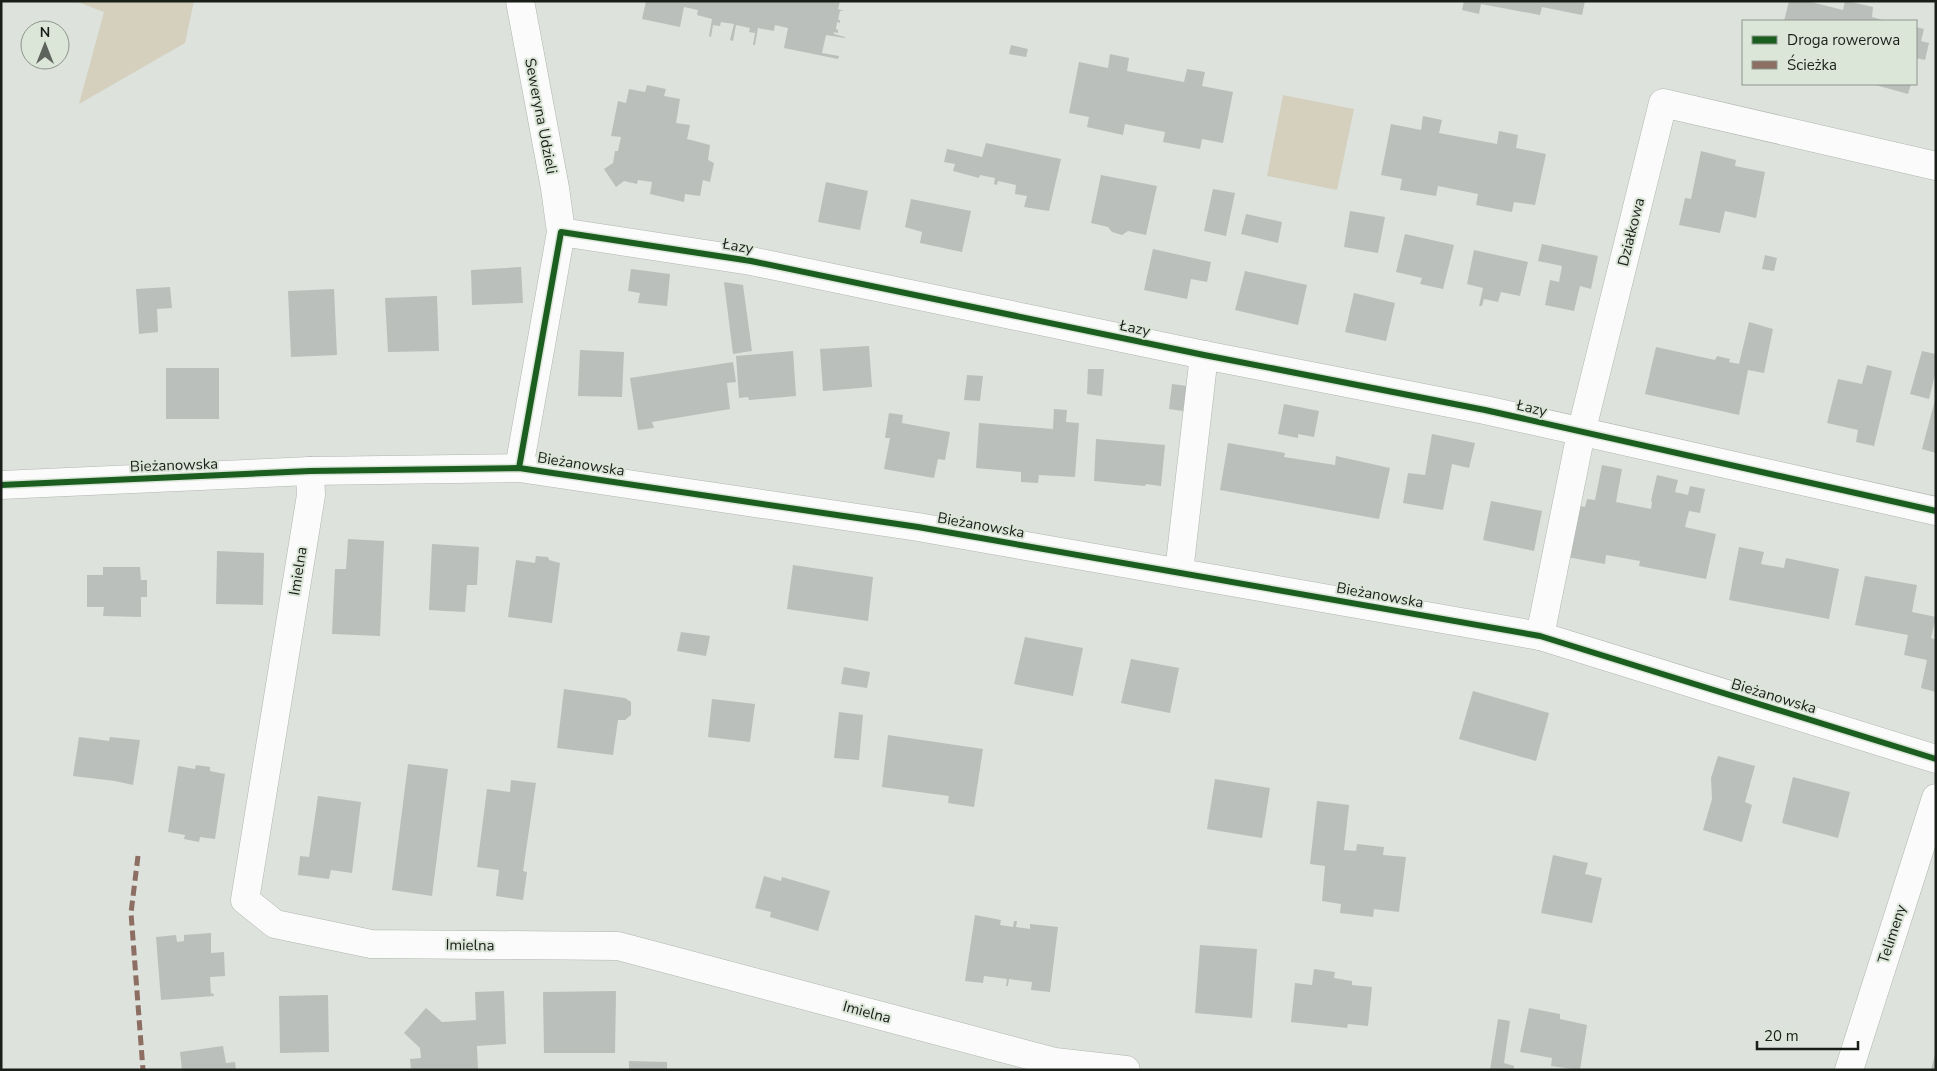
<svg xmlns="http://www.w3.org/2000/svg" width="1937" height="1071" font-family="'Nunito Sans',sans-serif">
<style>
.green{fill:#d4d0bd}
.building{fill:#babfbb}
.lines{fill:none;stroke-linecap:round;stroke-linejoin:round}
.minor-casing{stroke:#b1b5b0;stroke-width:29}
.tertiary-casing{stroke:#b1b5b0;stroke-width:29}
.minor{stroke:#fafbfa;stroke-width:28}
.tertiary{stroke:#fafbfa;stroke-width:28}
.quiet{stroke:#8d6e63;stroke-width:5;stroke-dasharray:10 5;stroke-linecap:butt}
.cycleway-casing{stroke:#dbe6d8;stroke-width:9}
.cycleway{stroke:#1b5e20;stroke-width:6}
.labels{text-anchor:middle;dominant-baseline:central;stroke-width:4;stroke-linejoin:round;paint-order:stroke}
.street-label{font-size:15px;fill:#1a1e19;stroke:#dbe6d8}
</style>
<rect width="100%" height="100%" fill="#dde2dc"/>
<g class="green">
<polygon points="75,1 194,1 185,43 79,104 104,12"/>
<polygon points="1283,95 1354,109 1337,190 1267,176"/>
</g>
<g class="building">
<polygon points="646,1 840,1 838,9 844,11 840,11 838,20 840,20 840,23 837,22 836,29 838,30 838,33 834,32 834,34 845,37 845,38 826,35 822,53 839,56 838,59 784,48 788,28 775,25 774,31 758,28 755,45 753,45 755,33 749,32 750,28 736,25 733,41 730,40 734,24 721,22 720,26 713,25 711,37 709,36 712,19 697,15 698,10 684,7 680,27 642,19"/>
<polygon points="1464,1 1585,1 1582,15 1542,7 1540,15 1481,4 1479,14 1462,10"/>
<polygon points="1789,1 1807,1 1843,10 1845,1 1847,1 1873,7 1872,17 1886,21 1784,21"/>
<polygon points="1916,27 1924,29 1921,41 1929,43 1925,60 1916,58"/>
<polygon points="1011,45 1028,49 1026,57 1009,54"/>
<polygon points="1110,54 1129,58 1127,71 1184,82 1187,69 1205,72 1202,86 1233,92 1223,143 1202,139 1200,149 1163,142 1165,132 1125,124 1123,135 1087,127 1089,117 1069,113 1079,62 1108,68"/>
<polygon points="1872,84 1911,84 1908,94"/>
<polygon points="647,85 666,89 664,96 680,99 676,123 690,125 687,139 710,145 708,160 714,163 710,182 703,180 700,196 685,194 684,202 650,194 652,182 638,180 637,184 624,181 616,187 604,169 613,163 615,151 618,151 621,137 611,136 618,101 626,103 629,89 645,92"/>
<polygon points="1423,116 1442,120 1439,133 1497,144 1499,131 1518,135 1516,148 1546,154 1535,205 1514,202 1512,212 1476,205 1478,194 1438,186 1436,196 1400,190 1402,179 1381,175 1391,124 1421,130"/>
<polygon points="986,143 1061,159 1049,211 1024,207 1027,196 1015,194 1016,185 998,181 997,185 994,184 995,178 980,175 979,178 953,171 955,164 944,162 947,149 982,157"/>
<polygon points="1701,151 1736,160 1735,166 1765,172 1756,218 1725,211 1720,233 1679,225 1685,198 1691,199"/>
<polygon points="1101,175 1157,186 1146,235 1128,231 1122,235 1112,232 1108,227 1091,223"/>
<polygon points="826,182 868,191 860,230 818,222"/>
<polygon points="1213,189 1235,193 1226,236 1204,231"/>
<polygon points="911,199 971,211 962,252 920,243 922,232 905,227"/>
<polygon points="1350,211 1385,217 1378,253 1344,247"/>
<polygon points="1246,214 1282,222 1278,243 1241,234"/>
<polygon points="1405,234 1454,245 1443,289 1420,284 1422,278 1396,272"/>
<polygon points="1542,244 1598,256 1591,289 1580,286 1574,311 1545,305 1550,280 1559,282 1562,266 1538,261"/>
<polygon points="1153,249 1211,262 1207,282 1191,279 1187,299 1144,290"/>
<polygon points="1474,250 1528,262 1520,296 1501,292 1498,302 1484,299 1482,306 1479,306 1483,288 1467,284"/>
<polygon points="1765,255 1777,258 1774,271 1762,269"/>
<polygon points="521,267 523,303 472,305 471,270"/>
<polygon points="631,269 670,274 667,306 638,303 640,293 628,291"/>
<polygon points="1245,271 1307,285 1298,325 1235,310"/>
<polygon points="724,282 743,285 752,351 733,354"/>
<polygon points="170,287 172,308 157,309 158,332 139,334 136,289"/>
<polygon points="334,289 337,355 291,357 288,291"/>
<polygon points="1354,293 1395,303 1386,341 1345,332"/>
<polygon points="437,296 439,351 388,352 385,298"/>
<polygon points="1749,322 1773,329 1764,373 1748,370 1739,415 1645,394 1656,347 1715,360 1717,356 1730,359 1729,362 1739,364"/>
<polygon points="869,346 872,387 823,391 820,349"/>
<polygon points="580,350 624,352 622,397 578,396"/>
<polygon points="793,351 796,396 749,400 748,397 739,398 736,356"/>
<polygon points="1922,351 1936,354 1936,371 1929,399 1910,394"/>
<polygon points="733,362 736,382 727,383 730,409 652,422 654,428 638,430 630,378"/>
<polygon points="1867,365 1892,371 1874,446 1856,442 1858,430 1827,423 1838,379 1862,384"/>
<rect x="166" y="368" width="53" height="51"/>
<polygon points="1088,369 1104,369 1102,396 1087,394"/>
<polygon points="967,375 983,376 980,401 964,400"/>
<polygon points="1172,384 1187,386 1183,411 1169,409"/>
<polygon points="1935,400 1936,400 1936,453 1922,449"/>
<polygon points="1284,404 1319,411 1314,437 1298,434 1298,438 1278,434"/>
<polygon points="1054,409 1067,410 1066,422 1079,423 1075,477 1039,475 1038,483 1021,482 1021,472 976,468 979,423 1053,429"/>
<polygon points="889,413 903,415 902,423 950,432 945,460 938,459 934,478 884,469 890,438 885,438"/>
<polygon points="1432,434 1475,443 1469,468 1452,464 1443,510 1403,503 1408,473 1425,475"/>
<polygon points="1096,439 1165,445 1161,486 1146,484 1145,486 1094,481"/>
<polygon points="1228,443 1285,453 1284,457 1335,465 1336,456 1390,468 1379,519 1220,490"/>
<polygon points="1602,465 1622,469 1616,502 1651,509 1652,502 1651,501 1657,475 1678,480 1675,492 1688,495 1690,486 1705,489 1700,513 1689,511 1685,527 1716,534 1706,579 1639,566 1640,561 1606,555 1605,564 1567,557 1577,505 1585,507 1587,499 1595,500"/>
<polygon points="1491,501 1542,511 1534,551 1483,540"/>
<polygon points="348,539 384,541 380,636 332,634 335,569 346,569"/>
<polygon points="432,544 479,547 477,585 467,585 465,612 429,610"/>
<polygon points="1739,547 1764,552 1761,564 1784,568 1786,558 1839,569 1829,619 1729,600"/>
<polygon points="217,551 264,553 263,605 216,604"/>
<polygon points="536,556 548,557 549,560 560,563 552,623 508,617 516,560 535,563"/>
<polygon points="793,565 873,577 868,621 787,609"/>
<polygon points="103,567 140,567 141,580 147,580 147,597 141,597 141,617 103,616 104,607 87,607 87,575 103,575"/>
<polygon points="1865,576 1917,585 1912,612 1936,617 1931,638 1936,640 1936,692 1921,688 1927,660 1904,655 1908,635 1855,625"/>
<polygon points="681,632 710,636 706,656 677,651"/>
<polygon points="1025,637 1083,648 1073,696 1014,684"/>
<polygon points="1131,659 1179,668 1170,713 1121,703"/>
<polygon points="844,667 870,672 867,688 841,684"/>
<polygon points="564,689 625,698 631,702 631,715 625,720 618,720 613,755 557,748"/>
<polygon points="1473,691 1549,713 1536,761 1459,739"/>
<polygon points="712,699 755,704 750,742 708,737"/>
<polygon points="839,712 863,715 859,760 834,758"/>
<polygon points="888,735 983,749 974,807 948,803 949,796 882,787"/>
<polygon points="79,737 109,741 110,737 140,740 133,785 115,781 73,776"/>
<polygon points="1718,756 1755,766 1745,802 1752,805 1742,842 1703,830 1712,799 1711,778"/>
<polygon points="408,764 448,769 432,896 392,890"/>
<polygon points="196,765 210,767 210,771 225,774 215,839 200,837 199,842 184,839 185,835 168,832 178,766 195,769"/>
<polygon points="1793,777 1850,792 1838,838 1782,823"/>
<polygon points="1215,779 1270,788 1262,838 1207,829"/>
<polygon points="511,780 536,783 523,871 527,872 523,900 496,896 499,870 477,867 487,789 510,792"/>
<polygon points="318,796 361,802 352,873 331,870 329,879 298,875 300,856 309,857"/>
<polygon points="1317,801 1349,805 1344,850 1356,851 1357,844 1384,847 1383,855 1406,857 1399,912 1374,909 1373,917 1340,913 1341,904 1322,901 1325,866 1310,864"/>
<polygon points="1553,855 1588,863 1585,874 1602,878 1592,923 1541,913"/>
<polygon points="764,876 781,881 782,877 830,891 818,931 770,917 771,912 755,908"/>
<polygon points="975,915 1001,920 1000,925 1013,927 1014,921 1017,921 1016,927 1030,929 1030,924 1058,927 1050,992 1031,990 1032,982 1009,979 1008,986 1006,986 1007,979 984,976 983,983 965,981"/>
<polygon points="211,933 211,953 224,952 225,976 210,977 211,994 213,993 214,996 161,1000 156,937 176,935 177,942 184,941 184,935"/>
<polygon points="1200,945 1257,949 1252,1018 1195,1013"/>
<polygon points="1314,969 1335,972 1334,978 1352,981 1352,985 1372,987 1368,1026 1348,1024 1347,1028 1291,1022 1295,983 1312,985"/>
<polygon points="504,991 506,1044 477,1046 478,1070 411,1070 410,1059 421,1058 420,1048 404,1033 426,1008 442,1022 476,1020 475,992"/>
<polygon points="616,991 615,1053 544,1053 543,992"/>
<polygon points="328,995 329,1052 280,1053 279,996"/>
<polygon points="1529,1008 1560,1014 1560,1019 1587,1025 1580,1070 1551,1066 1552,1058 1520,1052"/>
<polygon points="1498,1019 1510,1021 1504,1063 1514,1066 1514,1070 1490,1070"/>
<polygon points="223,1046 226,1063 235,1062 236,1070 182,1070 180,1052"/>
<polygon points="1935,1054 1936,1070 1931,1070"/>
<polygon points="629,1061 667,1062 667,1070 629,1070"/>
</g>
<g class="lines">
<g class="minor-casing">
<g id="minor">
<polyline points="520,1 555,188 561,232"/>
<polyline points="519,468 561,232 751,261 1204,355 1485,410 1936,511"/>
<polyline points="310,471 311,495 245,900 275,924 371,944 618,946 1055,1062 1126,1070"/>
<polyline points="1179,572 1204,355"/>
<polyline points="1540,636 1581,433 1663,103 1936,166"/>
<polyline points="1849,1070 1936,798"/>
</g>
</g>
<g class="tertiary-casing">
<polyline id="tertiary" points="1,485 310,471 519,468 918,527 1540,636 1936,759"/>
</g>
<use href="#minor" class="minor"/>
<use href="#tertiary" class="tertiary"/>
<polyline class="quiet" points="138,856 131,913 143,1070"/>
<g class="cycleway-casing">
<g id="cycleway">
<polyline points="519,468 561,232 751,261 1204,355 1485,410 1936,511"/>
<polyline points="1,485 310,471 519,468 918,527 1540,636 1936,759"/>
</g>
</g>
<use href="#cycleway" class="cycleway"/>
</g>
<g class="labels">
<g class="street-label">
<text transform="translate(541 116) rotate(79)">Seweryna Udzieli</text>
<text transform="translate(1631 232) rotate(-76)">Działkowa</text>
<text transform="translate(738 246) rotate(10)">Łazy</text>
<text transform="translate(1135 328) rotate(12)">Łazy</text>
<text transform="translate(1532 408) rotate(13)">Łazy</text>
<text transform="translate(581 464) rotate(9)">Bieżanowska</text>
<text transform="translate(174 465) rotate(-2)">Bieżanowska</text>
<text transform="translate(981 525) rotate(10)">Bieżanowska</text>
<text transform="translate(298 571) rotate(-81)">Imielna</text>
<text transform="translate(1380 595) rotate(10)">Bieżanowska</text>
<text transform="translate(1774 696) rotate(17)">Bieżanowska</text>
<text transform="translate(1892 934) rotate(-72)">Telimeny</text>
<text transform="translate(470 945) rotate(1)">Imielna</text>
<text transform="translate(867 1012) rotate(15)">Imielna</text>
</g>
</g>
<rect width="1937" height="1071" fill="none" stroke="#1a1e19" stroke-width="5"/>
<rect x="1742" y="20" width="175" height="65" fill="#dbe6d8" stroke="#8e968c"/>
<rect x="1752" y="36" width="25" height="8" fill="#1b5e20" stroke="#8e968c"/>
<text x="1787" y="45" font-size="15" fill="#1a1e19">Droga rowerowa</text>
<rect x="1752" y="61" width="25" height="8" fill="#8d6e63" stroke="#8e968c"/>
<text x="1787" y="70" font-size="15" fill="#1a1e19">Ścieżka</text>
<g transform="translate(45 45)"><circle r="24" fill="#dbe6d8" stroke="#8e968c"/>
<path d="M0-4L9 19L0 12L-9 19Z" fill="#5e635d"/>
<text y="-8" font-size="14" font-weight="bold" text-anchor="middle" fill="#1a1e19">N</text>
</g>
<path d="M1757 1041v8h101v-8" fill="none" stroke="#1a1e19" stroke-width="2.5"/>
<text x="1764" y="1041" font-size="15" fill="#1a1e19" stroke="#dbe6d8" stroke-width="4" paint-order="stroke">20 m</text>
</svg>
